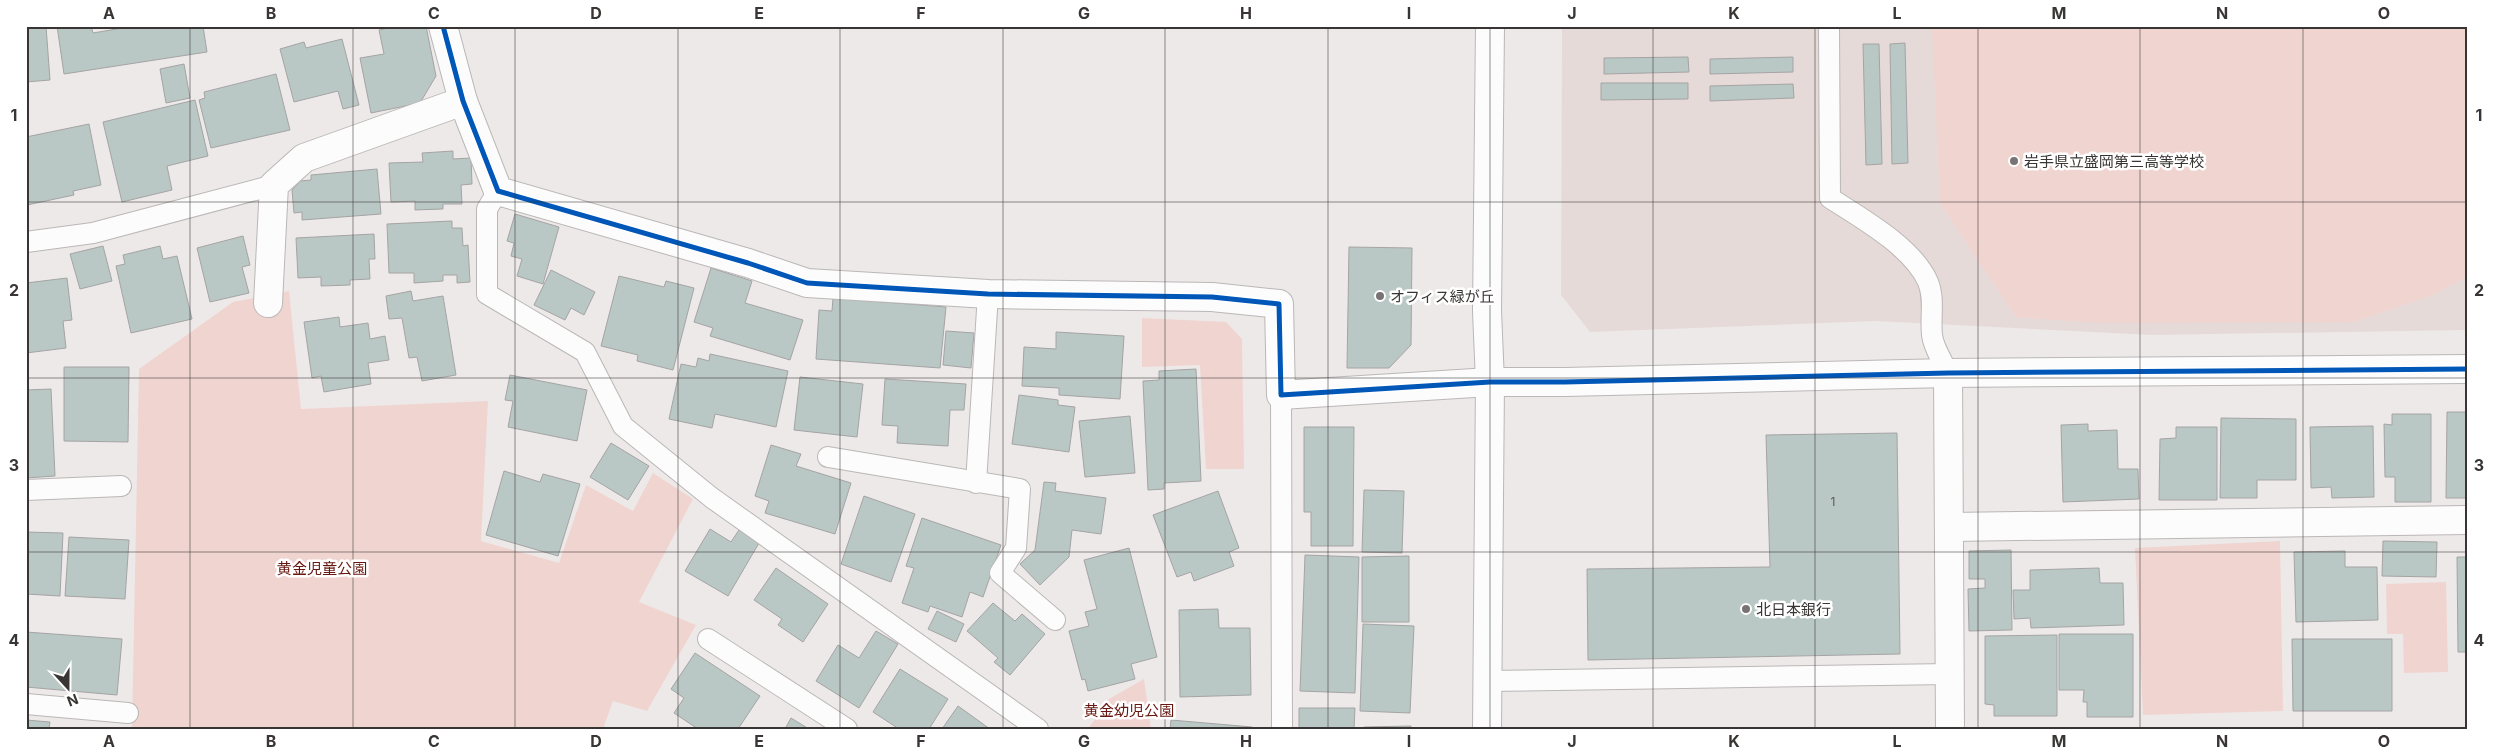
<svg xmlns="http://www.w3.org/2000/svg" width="2493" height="755" font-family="Inter,'Noto Sans JP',sans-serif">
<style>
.built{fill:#e6dad8}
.green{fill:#f0d4d0}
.building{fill:#b9c7c5;stroke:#a5a4a4}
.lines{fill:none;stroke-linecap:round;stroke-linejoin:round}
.service-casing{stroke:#bbb7b6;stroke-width:22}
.minor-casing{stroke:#bbb7b6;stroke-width:30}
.tertiary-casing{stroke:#bbb7b6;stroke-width:30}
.service{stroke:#fcfcfc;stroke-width:20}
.minor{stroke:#fcfcfc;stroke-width:28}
.tertiary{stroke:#fcfcfc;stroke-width:28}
.cycleway-casing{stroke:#fff;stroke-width:8}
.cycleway{stroke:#0057b8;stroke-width:5}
.grid{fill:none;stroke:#393534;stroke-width:1;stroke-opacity:0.55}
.poi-dot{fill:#787473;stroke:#fff;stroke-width:2}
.labels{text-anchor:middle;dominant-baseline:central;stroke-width:5;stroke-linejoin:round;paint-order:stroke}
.number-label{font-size:12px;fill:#595a58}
.poi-label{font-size:15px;fill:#393534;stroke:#fff;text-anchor:start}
.park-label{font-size:15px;fill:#66170f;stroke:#fff}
.neatline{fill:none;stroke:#393534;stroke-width:2}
.grid-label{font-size:16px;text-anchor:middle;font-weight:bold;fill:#393534}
</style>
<rect width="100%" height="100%" fill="#eee9e9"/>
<polygon class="built" points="1562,26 2467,26 2467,330 2153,335 1876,321 1590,332 1561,295"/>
<g class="green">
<polygon points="1932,26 2467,26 2467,276 2433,295 2354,322 2101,323 2016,317 1940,203"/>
<polygon points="289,291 301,409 488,401 481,541 559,563 586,485 633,511 653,473 693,499 639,602 696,625 647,711 613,701 603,729 132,729 139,369 233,302"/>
<polygon points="1142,318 1226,322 1242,339 1244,469 1206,469 1200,365 1142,367"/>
<polygon points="2280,541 2283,711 2143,715 2135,548"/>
<polygon points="2446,582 2448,672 2404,673 2403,634 2387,634 2386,584"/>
<polygon points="1144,679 1151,729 1088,729 1109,699"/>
</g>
<g class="building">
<polygon points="26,26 46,26 50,80 26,82"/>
<polygon points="57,26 91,26 93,33 134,26 203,26 207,52 64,74"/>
<polygon points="397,26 426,26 436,76 420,103 371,113 360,58 384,54 379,30"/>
<polygon points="342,39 359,105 343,109 338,91 294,102 280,49 304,42 306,48"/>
<polygon points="1905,43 1908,163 1892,164 1890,44"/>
<polygon points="1863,44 1879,44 1882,164 1866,165"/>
<polygon points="1688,57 1689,72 1604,74 1604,58"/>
<polygon points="1793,57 1793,72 1710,74 1710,59"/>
<polygon points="184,64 190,98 166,103 160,69"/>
<polygon points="276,74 290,130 211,148 199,100 205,98 204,92"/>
<polygon points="1601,83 1688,83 1688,99 1601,100"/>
<polygon points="1793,84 1794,98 1710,101 1710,86"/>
<polygon points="195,100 208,156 167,166 172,190 122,202 103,122"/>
<polygon points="89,124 101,185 73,191 74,195 27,205 26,137"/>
<polygon points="453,151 453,159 471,158 472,184 461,185 462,204 443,204 443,209 415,210 415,201 391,202 389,163 423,162 422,153"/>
<polygon points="377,169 381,214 302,220 302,212 294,213 292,190 300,181 311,180 311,175"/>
<polygon points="515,214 559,227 543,284 517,276 522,259 511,256 514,243 507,241"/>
<polygon points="452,221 452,228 462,228 463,246 468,245 470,282 457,283 457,275 443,275 443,281 414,283 414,273 389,273 387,224"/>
<polygon points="374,234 375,259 369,259 370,279 350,280 350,285 321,286 321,277 298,278 296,238"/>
<polygon points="243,236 250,265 242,267 249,293 210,302 197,248"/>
<polygon points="103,246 112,281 80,289 70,254"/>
<polygon points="160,246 163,259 177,256 192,319 131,333 116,266 125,264 123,255"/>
<polygon points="1349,247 1412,248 1411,345 1389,368 1347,368"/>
<polygon points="711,268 752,281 745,303 803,320 790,360 710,336 713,328 694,322"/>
<polygon points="551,270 595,292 584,315 571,308 565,320 534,305"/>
<polygon points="619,276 664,287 666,281 694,288 673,370 637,361 638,355 601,346"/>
<polygon points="67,278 72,320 63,321 66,348 26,353 26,283"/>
<polygon points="411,291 413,301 443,296 456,375 422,381 417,357 409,358 402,318 389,319 386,296"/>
<polygon points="833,298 946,307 940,368 816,359 819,310 832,311"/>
<polygon points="339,317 340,327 368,323 370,339 385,336 389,360 368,363 371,384 324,392 321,376 312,378 304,322"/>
<polygon points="946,331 974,333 971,368 943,365"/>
<polygon points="1056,332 1124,336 1120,399 1059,395 1059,388 1022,386 1024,347 1056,349"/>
<polygon points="710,354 788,371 776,427 715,414 712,428 669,419 681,364 696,367 698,358 709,361"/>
<polygon points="64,367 129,367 128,442 64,441"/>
<polygon points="1196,369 1201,481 1164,483 1164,489 1148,490 1143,381 1159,380 1159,371"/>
<polygon points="510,375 587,390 577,441 508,427 513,401 505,400"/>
<polygon points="800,377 863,384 857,437 794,430"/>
<polygon points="885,379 966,384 964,410 950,410 948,446 897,443 898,426 882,425"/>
<polygon points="51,389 55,476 26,478 26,390"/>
<polygon points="1019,395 1058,400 1058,405 1075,407 1069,452 1012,444"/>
<polygon points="2447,412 2467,412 2467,498 2446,498"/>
<polygon points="2392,414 2431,414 2431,502 2395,502 2395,477 2385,477 2384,424 2392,425"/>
<polygon points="1130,416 1135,473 1085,477 1079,421"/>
<polygon points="2221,418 2296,419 2296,480 2257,480 2257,498 2220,498"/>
<polygon points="2088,424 2088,431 2117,430 2118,469 2138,469 2139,499 2063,502 2061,425"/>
<polygon points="2373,426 2374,497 2332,498 2331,487 2311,488 2310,427"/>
<polygon points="1304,427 1354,427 1353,546 1311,546 1311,512 1304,512"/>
<polygon points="2176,427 2217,427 2217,500 2159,500 2160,439 2176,438"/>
<polygon points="1897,433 1900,654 1588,660 1587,569 1770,567 1766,435"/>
<polygon points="611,443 649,466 628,500 590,477"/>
<polygon points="771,445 801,454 796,466 851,483 835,534 765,513 769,501 755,496"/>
<polygon points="504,471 540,482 543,474 580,484 558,556 486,535"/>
<polygon points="1044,482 1056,483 1055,491 1106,498 1101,534 1072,530 1069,557 1040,585 1020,564 1035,550"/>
<polygon points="1364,490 1404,491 1402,553 1362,552"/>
<polygon points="1218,491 1239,548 1229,552 1234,566 1194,581 1191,572 1177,577 1153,515"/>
<polygon points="864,496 915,514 891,582 841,564"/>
<polygon points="922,518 1001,545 983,597 970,592 962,617 930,606 928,612 902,603 914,568 906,566"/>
<polygon points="710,529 731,542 739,530 759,543 728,596 685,571"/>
<polygon points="26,532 63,533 60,596 26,594"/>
<polygon points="69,537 129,540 125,599 65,596"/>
<polygon points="2383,541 2437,542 2436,577 2382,576"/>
<polygon points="1129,548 1157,657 1131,664 1135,679 1088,691 1085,679 1082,680 1069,631 1089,626 1085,612 1097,609 1084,560"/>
<polygon points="2011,550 2012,630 1969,631 1968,589 1985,588 1985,579 1969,579 1969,551"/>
<polygon points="2345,551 2345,567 2377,567 2378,620 2296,622 2294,552"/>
<polygon points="1305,555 1359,557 1355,693 1300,691"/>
<polygon points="1409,556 1409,622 1362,622 1362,557"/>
<polygon points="2457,557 2467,557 2467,652 2458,652"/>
<polygon points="776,568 828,604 803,642 778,625 782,619 754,600"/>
<polygon points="2099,568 2100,583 2123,583 2124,625 2031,628 2030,618 2014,619 2013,590 2030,590 2030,570"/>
<polygon points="993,603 1015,621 1022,614 1045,634 1010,675 994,662 998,658 967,631"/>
<polygon points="1218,609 1219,628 1250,628 1251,695 1180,697 1179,610"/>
<polygon points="937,611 964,624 956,642 928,629"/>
<polygon points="1363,624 1414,626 1410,713 1360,711"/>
<polygon points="876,631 898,644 859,708 816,681 838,645 859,658"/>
<polygon points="26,632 122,639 117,695 26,687"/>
<polygon points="2059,634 2133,634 2133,717 2087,717 2087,702 2083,702 2084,690 2059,690"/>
<polygon points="2057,635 2057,716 1994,716 1994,705 1985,704 1985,636"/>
<polygon points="2292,639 2392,639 2392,711 2293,711"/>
<polygon points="695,653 760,696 738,729 698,729 674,713 684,698 671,689"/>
<polygon points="900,669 948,699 929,729 899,729 873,712"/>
<polygon points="958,706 990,729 942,729"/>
<polygon points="1299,708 1355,708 1354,729 1299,729"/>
<polygon points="791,718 809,729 785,729"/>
<polygon points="26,720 50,722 49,729 26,729"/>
<polygon points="1171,720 1252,727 1252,729 1170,729"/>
<polygon points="1411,726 1411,729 1364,729 1364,727"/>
</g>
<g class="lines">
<g class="service-casing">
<g id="service">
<path d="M1829,26L1830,198C1861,218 1913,247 1928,282C1935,299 1930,317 1932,335C1933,347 1943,362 1948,373"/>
<polyline points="498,191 487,209 487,294 585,352 623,426 712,498 1038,729"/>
<polyline points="26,242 93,233 274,185"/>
<polyline points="1281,395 1282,729"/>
<polyline points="828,457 1020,489 1016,548 1000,573 1055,620"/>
<polyline points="976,483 988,294"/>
<polyline points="26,490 121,486"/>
<polyline points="708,639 847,729"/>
<polyline points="1487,681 1950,674"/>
<polyline points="26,704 128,713"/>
</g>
</g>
<g class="minor-casing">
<g id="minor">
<polyline points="443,26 463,101 498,191 748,263 807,283 988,294 1212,297 1279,304 1281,395 1490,382"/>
<polyline points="268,303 274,185 304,158 463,101"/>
<polyline points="1948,373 1950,729"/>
<polyline points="1950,527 2467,520"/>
</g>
</g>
<g class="tertiary-casing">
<g id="tertiary">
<polyline points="1490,382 1565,382 1948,373 2467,369"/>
<polyline points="1487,729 1490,382 1487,311 1490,26"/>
</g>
</g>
<use href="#service" class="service"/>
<use href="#minor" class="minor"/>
<use href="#tertiary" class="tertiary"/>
<g class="cycleway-casing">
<polyline id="cycleway" points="443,26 463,101 498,191 748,263 807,283 988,294 1212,297 1279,304 1281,395 1490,382 1565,382 1948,373 2467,369"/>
</g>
<use href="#cycleway" class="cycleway"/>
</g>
<path class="grid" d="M190,26V729M353,26V729M515,26V729M678,26V729M840,26V729M1003,26V729M1165,26V729M1328,26V729M1490,26V729M1653,26V729M1815,26V729M1978,26V729M2140,26V729M2303,26V729M26,202H2467M26,378H2467M26,552H2467"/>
<g class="poi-dot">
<circle cx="2014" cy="161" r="5"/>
<circle cx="1380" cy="296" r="5"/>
<circle cx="1746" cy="609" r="5"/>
</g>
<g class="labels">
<g class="number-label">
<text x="1833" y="501">1</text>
</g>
<g class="poi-label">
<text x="2024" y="161">岩手県立盛岡第三高等学校</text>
<text x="1390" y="296">オフィス緑が丘</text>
<text x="1756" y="609">北日本銀行</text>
</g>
<g class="park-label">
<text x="322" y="568">黄金児童公園</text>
<text x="1129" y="710">黄金幼児公園</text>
</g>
</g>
<rect width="2493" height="755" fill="none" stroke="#ffffff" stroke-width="55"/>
<g transform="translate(68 688) rotate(159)" stroke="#ffffff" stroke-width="4" paint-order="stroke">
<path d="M0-4L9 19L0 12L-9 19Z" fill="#393534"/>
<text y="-8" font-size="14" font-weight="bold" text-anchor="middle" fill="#393534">N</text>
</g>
<rect x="28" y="28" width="2438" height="700" class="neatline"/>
<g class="grid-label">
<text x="109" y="19">A</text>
<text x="271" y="19">B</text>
<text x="434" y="19">C</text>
<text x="596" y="19">D</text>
<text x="759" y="19">E</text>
<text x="921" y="19">F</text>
<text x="1084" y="19">G</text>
<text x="1246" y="19">H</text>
<text x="1409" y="19">I</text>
<text x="1572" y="19">J</text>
<text x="1734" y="19">K</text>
<text x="1897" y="19">L</text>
<text x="2059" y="19">M</text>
<text x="2222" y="19">N</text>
<text x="2384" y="19">O</text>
<text x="14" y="121">1</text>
<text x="2479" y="121">1</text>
<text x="14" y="296">2</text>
<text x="2479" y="296">2</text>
<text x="14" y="471">3</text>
<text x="2479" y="471">3</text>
<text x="14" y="646">4</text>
<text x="2479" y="646">4</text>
<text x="109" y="747">A</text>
<text x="271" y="747">B</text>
<text x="434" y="747">C</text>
<text x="596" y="747">D</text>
<text x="759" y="747">E</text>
<text x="921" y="747">F</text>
<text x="1084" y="747">G</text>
<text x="1246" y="747">H</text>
<text x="1409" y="747">I</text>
<text x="1572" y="747">J</text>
<text x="1734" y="747">K</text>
<text x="1897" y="747">L</text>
<text x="2059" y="747">M</text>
<text x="2222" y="747">N</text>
<text x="2384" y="747">O</text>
</g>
</svg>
